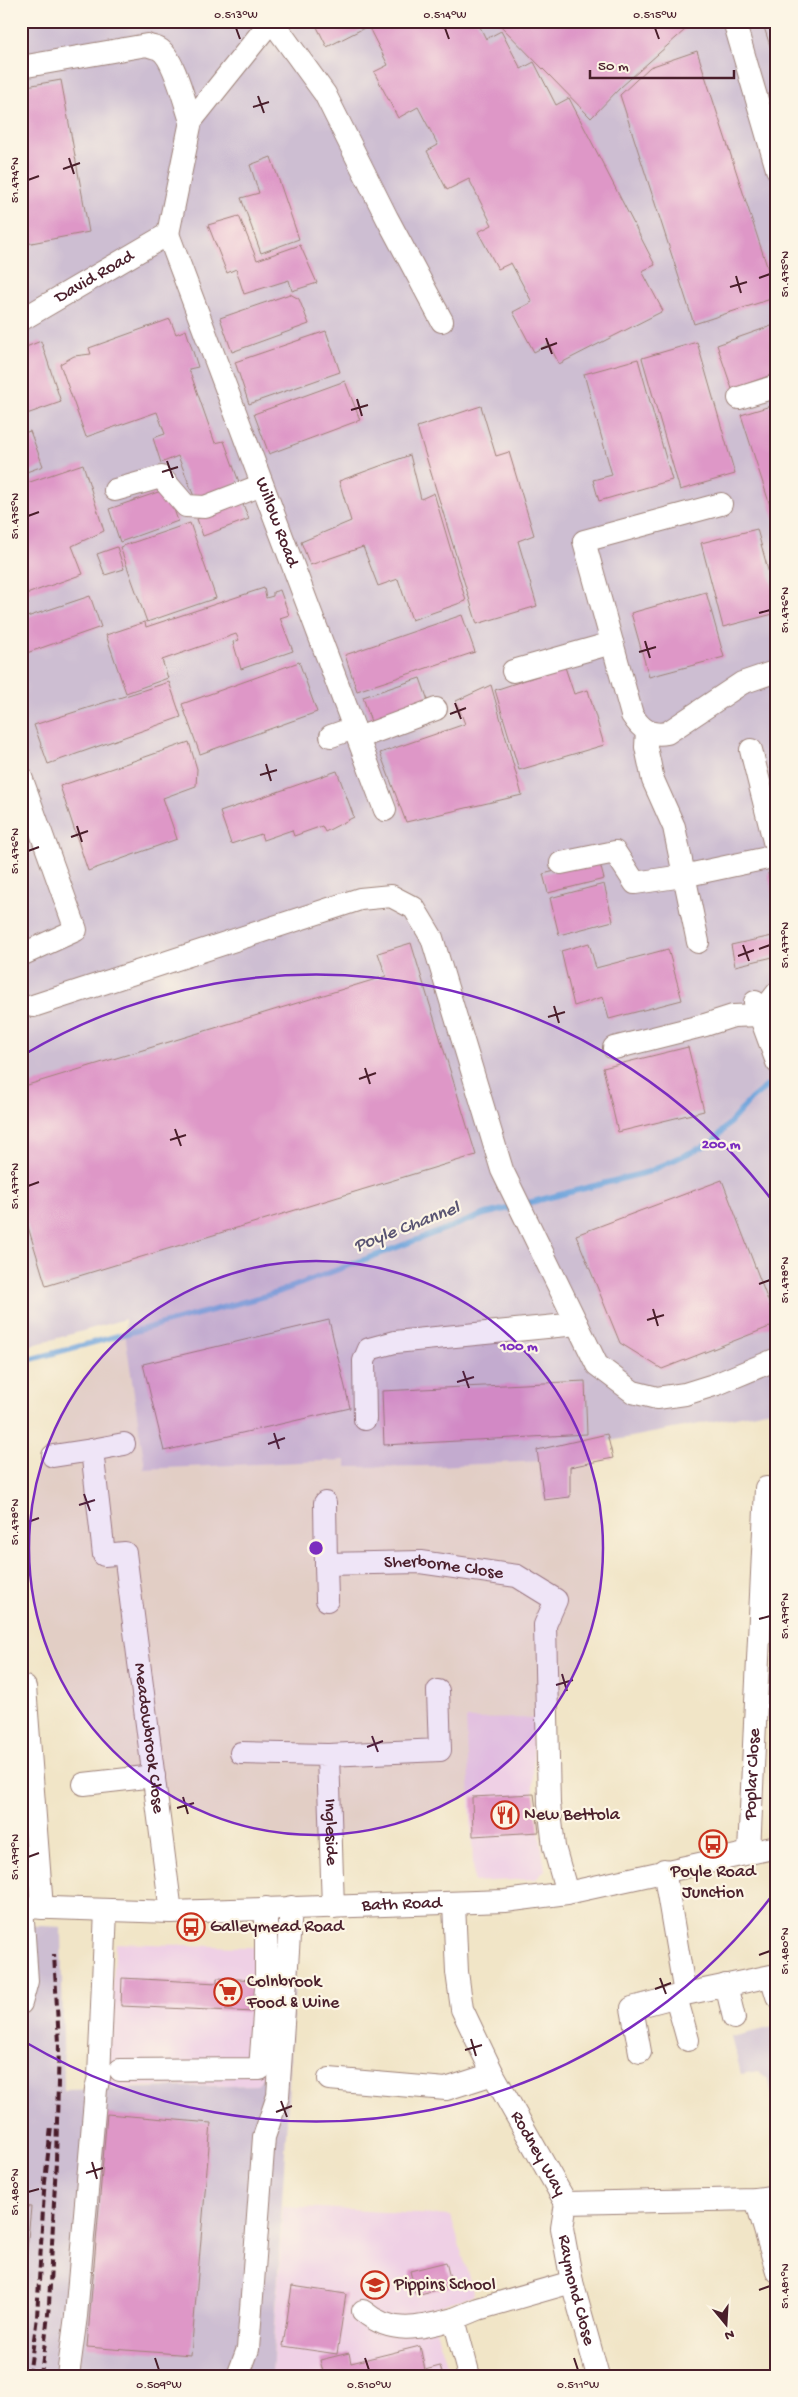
<svg xmlns="http://www.w3.org/2000/svg" width="798" height="2397" font-family="'Gochi Hand',sans-serif">
<style>
.built{fill:#efd0e5}
.industrial{fill:#cdbed2}
.lines{fill:none;stroke-linecap:round;stroke-linejoin:round}
.stream{stroke:#6fa4dc;stroke-width:5.5}
.building{fill:#de97c7}
.minor-casing{stroke:#9e8279;stroke-width:24}
.minor{stroke:#fff;stroke-width:22}
.rail{stroke:#4a1f2b;stroke-width:4;stroke-dasharray:8 4;stroke-linecap:butt}
.ticks{fill:none;stroke:#4a1f2b;stroke-width:2}
.ring{fill:none;stroke:#7b2cbf;stroke-width:2.5}
.labels{text-anchor:middle;dominant-baseline:central;stroke-width:4.5;stroke-linejoin:round;paint-order:stroke}
.street-label{font-size:18px;fill:#4a1f2b;stroke:#fcf5e5}
.poi-label{font-size:18px;fill:#4a1f2b;stroke:#fcf5e5;text-anchor:start}
.water-label{font-size:19px;font-style:italic;fill:#595472;stroke:#fcf5e5}
.centre{fill:#7b2cbf;stroke:#fcf5e5;stroke-width:2.5}
.ring-label{font-size:15px;text-anchor:middle;font-weight:bold;fill:#7b2cbf;stroke:#fcf5e5;stroke-width:4.5;stroke-linejoin:round;paint-order:stroke}
.neatline{fill:none;stroke:#4a1f2b;stroke-width:2}
.ticks-label{font-size:12px;text-anchor:middle;fill:#4a1f2b}
</style>
<rect width="100%" height="100%" fill="#fcf5e5"/>
<filter id="ink" filterUnits="userSpaceOnUse"><feTurbulence type="fractalNoise" baseFrequency=".02" numOctaves="2"/><feDisplacementMap in="SourceGraphic" scale="10" xChannelSelector="R" yChannelSelector="G"/><feConvolveMatrix kernelMatrix="1 2 1 2 8 2 1 2 1" color-interpolation-filters="sRGB"/></filter>
<filter id="wash" filterUnits="userSpaceOnUse"><feTurbulence type="fractalNoise" baseFrequency=".0096" numOctaves="4" result="noise"/><feDisplacementMap in="SourceGraphic" scale="20" xChannelSelector="R" yChannelSelector="G"/><feGaussianBlur stdDeviation="1.12" result="paint"/><feColorMatrix in="noise" values="0 0 0 0 0 0 0 0 0 0 0 0 0 0 0 0 0 1.4 0 .05"/><feComposite in="paint" operator="in"/></filter>
<g filter="url(#wash)">
<rect width="100%" height="100%" fill="#f1e5c7"/>
<g class="built">
<polygon points="534,1718 533,1791 545,1870 536,1879 474,1882 466,1719"/>
<polygon points="777,1862 777,1894 767,1865"/>
<polygon points="116,1943 279,1948 272,2065 257,2085 111,2087 104,2090"/>
<polygon points="283,2206 451,2216 474,2295 429,2309 451,2376 272,2376"/>
</g>
<g class="industrial">
<polygon points="21,21 777,21 777,1409 543,1454 542,1461 438,1466 346,1467 346,1460 143,1469 145,1467 126,1340 125,1319 26,1347 21,1331"/>
<polygon points="21,1925 61,1927 64,2090 257,2085 272,2065 297,1943 272,2376 21,2376"/>
<polygon points="777,2026 777,2118 769,2081 758,2071 741,2074 732,2037"/>
</g>
<g class="lines">
<g class="stream">
<polyline points="524,1204 648,1172 713,1142 751,1099 777,1078"/>
<polyline points="21,1362 276,1293 485,1214 515,1207"/>
</g>
</g>
<g id="blocks">
<g class="building">
<polygon points="314,21 477,21 486,39 501,31 521,69 534,62 556,105 569,98 655,265 642,271 663,311 559,364 549,344 534,352 513,312 532,302 511,263 498,269 478,232 492,225 469,179 447,190 427,151 438,145 418,107 398,118 374,72 388,65 368,26 327,47"/>
<polygon points="496,21 695,21 621,87 591,118"/>
<polygon points="762,21 777,21 777,64 776,64"/>
<polygon points="697,51 777,297 694,324 620,95 650,67"/>
<polygon points="61,80 89,232 21,245 21,87"/>
<polygon points="271,157 299,239 261,253 241,198 259,193 250,165"/>
<polygon points="239,216 257,260 300,245 317,283 292,291 289,280 244,294 236,269 227,273 208,225"/>
<polygon points="290,294 299,299 309,324 232,352 220,318"/>
<polygon points="170,319 176,334 186,330 198,367 189,369 215,443 224,441 239,482 195,499 178,456 161,463 153,438 165,434 157,412 86,437 60,364 74,356 91,354 89,348"/>
<polygon points="777,324 777,373 732,389 717,345"/>
<polygon points="326,331 340,372 249,404 235,362"/>
<polygon points="41,341 61,402 21,416 21,349"/>
<polygon points="697,342 735,474 680,490 642,358"/>
<polygon points="638,359 672,480 599,501 593,480 612,475 584,374"/>
<polygon points="345,381 360,420 269,454 254,414"/>
<polygon points="777,404 777,524 776,524 741,415"/>
<polygon points="481,406 496,456 509,452 534,535 518,541 537,606 477,624 417,427"/>
<polygon points="30,431 43,466 21,474 21,434"/>
<polygon points="410,455 421,499 434,493 466,601 412,620 398,579 378,586 363,547 310,565 301,542 351,521 339,481"/>
<polygon points="83,464 104,531 72,546 83,574 21,596 21,485"/>
<polygon points="167,489 178,521 120,542 109,509"/>
<polygon points="242,502 249,519 203,536 197,519"/>
<polygon points="190,523 216,598 147,622 120,547"/>
<polygon points="757,529 777,604 777,613 723,627 701,543"/>
<polygon points="117,547 124,569 105,575 97,554"/>
<polygon points="264,588 266,598 273,596 273,592 280,590 289,615 280,618 293,651 241,669 233,642 239,640 236,634 162,660 168,678 126,693 106,635 145,622 146,627"/>
<polygon points="706,592 724,657 649,677 631,613"/>
<polygon points="90,596 101,627 21,655 21,619"/>
<polygon points="462,615 475,652 357,691 345,655"/>
<polygon points="299,662 317,712 200,754 182,704"/>
<polygon points="565,667 574,694 588,690 604,745 519,770 495,690"/>
<polygon points="420,678 430,706 372,725 363,697"/>
<polygon points="169,682 181,717 48,764 34,725"/>
<polygon points="491,685 522,795 406,822 380,753 465,724 456,701"/>
<polygon points="189,742 197,769 196,786 163,798 177,839 88,871 60,786"/>
<polygon points="337,771 354,817 325,832 322,826 294,836 292,830 263,840 261,834 231,844 220,812"/>
<polygon points="599,860 604,879 548,893 543,874"/>
<polygon points="777,871 777,907 776,907 768,873"/>
<polygon points="604,884 613,921 559,935 550,898"/>
<polygon points="777,935 777,956 735,966 731,945"/>
<polygon points="411,943 476,1155 46,1286 21,1204 21,1087 386,976 378,953"/>
<polygon points="589,943 596,968 668,949 682,1000 609,1019 603,997 574,1006 561,951"/>
<polygon points="688,1047 704,1111 618,1132 603,1068"/>
<polygon points="722,1180 777,1324 662,1369 620,1343 576,1235"/>
<polygon points="329,1320 350,1408 164,1451 143,1364"/>
<polygon points="585,1381 587,1434 384,1445 382,1391"/>
<polygon points="607,1434 613,1458 570,1467 570,1497 544,1500 537,1450"/>
<polygon points="534,1794 539,1832 473,1836 472,1797"/>
<polygon points="122,1978 217,1983 217,1978 257,1980 255,2012 121,2006"/>
<polygon points="107,2114 211,2123 191,2355 87,2347"/>
<polygon points="21,2206 31,2207 23,2291 21,2291"/>
<polygon points="446,2262 452,2286 416,2295 410,2271"/>
<polygon points="292,2286 346,2294 337,2354 283,2346"/>
<polygon points="420,2346 425,2370 440,2366 443,2376 324,2376 320,2360 349,2353 351,2363"/>
</g>
</g>
</g>
<g filter="url(#ink)">
<use href="#blocks" fill-opacity="0" stroke="#9e8279" stroke-width="1"/>
<g class="lines">
<g class="minor-casing">
<g id="minor">
<polyline points="272,21 325,94 387,218 442,321"/>
<polyline points="734,21 777,169"/>
<path d="M21,67L147,45C151,47 155,47 159,49C174,57 185,104 191,121"/>
<path id="s1" d="M168,234L385,810"/>
<polyline points="168,234 191,121 271,21"/>
<path id="s2" d="M21,320L168,234"/>
<polyline points="739,398 777,386"/>
<polyline points="115,490 161,477 186,506 205,507 262,485"/>
<path d="M721,504L584,541L632,715C641,729 650,736 667,733L742,683L777,671"/>
<polyline points="513,671 612,643"/>
<polyline points="647,731 646,747 653,780 674,827 698,942"/>
<polyline points="331,736 354,728"/>
<polyline points="358,738 436,709"/>
<polyline points="751,750 777,853"/>
<polyline points="21,777 76,930 21,955"/>
<polyline points="561,863 615,852 635,883 683,876 777,856"/>
<polyline points="755,1002 777,1062"/>
<polyline points="33,1006 360,899 391,896 414,908 432,938 502,1170 597,1365 633,1392 657,1398 685,1394 717,1384 777,1359"/>
<polyline points="614,1048 705,1025 733,1016 760,1015 777,993"/>
<polyline points="365,1419 364,1361 369,1349 395,1342 577,1324"/>
<path id="s3" d="M124,1444L92,1450L104,1555L125,1553L171,1912"/>
<polyline points="53,1456 92,1450"/>
<path id="s4" d="M325,1503L326,1564L420,1562L517,1576L556,1600L545,1625L549,1804L554,1847L567,1893"/>
<polyline points="326,1564 327,1600"/>
<polyline points="21,1687 25,1687 42,1908"/>
<path id="s5" d="M241,1753L328,1755L333,1907"/>
<polyline points="328,1755 440,1750 438,1691"/>
<polyline points="84,1784 154,1776"/>
<path id="s6" d="M749,1852L766,1488"/>
<polyline points="664,1870 685,1994 771,1976 777,1996"/>
<path id="s7" d="M454,1904L457,1972L462,2009L493,2074L566,2203L756,2199L777,2196"/>
<path id="s8" d="M21,1907L171,1912L505,1901L567,1893L777,1847"/>
<polyline points="726,1985 734,2018"/>
<polyline points="676,1997 688,2040"/>
<polyline points="21,2003 27,1981 22,1907"/>
<polyline points="640,2052 632,2008 685,1994"/>
<polyline points="120,2070 260,2069 266,1988 266,1908"/>
<polyline points="329,2079 446,2089 493,2074"/>
<polyline points="756,2199 777,2271"/>
<path id="s9" d="M566,2203L562,2228L572,2282L598,2376"/>
<path d="M363,2311C392,2336 420,2328 454,2319"/>
<polyline points="68,2376 76,2316 96,2089 99,2077 106,1910"/>
<polyline points="238,2376 248,2349 264,2137 278,2096 291,1907"/>
<polyline points="469,2376 454,2319 478,2309 572,2282"/>
</g>
</g>
<use href="#minor" class="minor"/>
<g class="rail">
<polyline points="29,2376 37,2317 44,2191 51,2127"/>
<polyline points="41,2376 49,2305 56,2161 59,2043 54,1954"/>
</g>
</g>
</g>
<path class="ticks" d="M236,28L240,39M445,28L449,39M655,28L659,39M258,96L264,113M253,107L269,102M69,158L74,174M63,169L80,163M28,180L39,176M736,276L741,293M759,278L770,274M730,287L747,282M546,338L552,354M541,349L557,343M357,399L362,416M351,410L368,405M167,461L173,478M162,472L178,467M28,516L39,512M759,613L770,610M645,641L650,658M639,652L656,647M455,703L461,719M450,714L466,708M266,764L271,781M260,775L277,770M77,826L82,842M71,837L88,831M28,851L39,847M743,945L749,961M759,949L770,945M738,956L754,950M554,1006L559,1023M548,1017L565,1012M365,1068L370,1084M359,1079L376,1073M175,1129L181,1146M170,1140L186,1135M28,1186L39,1182M759,1284L770,1280M653,1309L658,1326M647,1320L664,1315M463,1371L469,1388M457,1382L474,1377M274,1433L279,1449M268,1444L285,1438M84,1494L90,1511M79,1505L95,1500M28,1522L39,1518M759,1619L770,1616M562,1674L567,1691M556,1685L573,1680M372,1736L378,1752M367,1747L383,1741M183,1797L188,1814M177,1808L194,1803M28,1857L39,1853M759,1955L770,1951M660,1978L666,1994M655,1989L671,1983M471,2039L476,2056M465,2050L482,2045M281,2101L287,2117M276,2112L292,2106M92,2162L97,2179M86,2173L103,2168M28,2192L39,2189M759,2290L770,2286M155,2358L159,2370M365,2358L369,2370M574,2358L578,2370"/>
<circle cx="316" cy="1548" r="287" fill="#7b2cbf" fill-opacity=".12"/>
<g class="ring">
<circle cx="316" cy="1548" r="287"/>
<path d="M777 1889A573 573 0 0 1 25 2042M25 1054A573 573 0 0 1 777 1207"/>
</g>
<defs>
<g id="restaurant-ring" transform="scale(1.4375)"><circle r="9.5" fill="#fcf5e5" stroke="#c8321e" stroke-width="1.5"/><path d="M-5-6h1v4h1v-4h1v4h1v-4h1v5L-1.5 .5V6h-2V.5L-5-1ZM5-6V6H3V1.5H1.5Q1.5-4 5-6Z" fill="#c8321e"/></g>
<g id="bus-ring" transform="scale(1.4375)"><circle r="9.5" fill="#fcf5e5" stroke="#c8321e" stroke-width="1.5"/><path d="M-5-6H5V4H4V6H2V4H-2V6H-4V4H-5ZM-3.5-4V0h7V-4ZM-3.5 1.2v1.5H-2V1.2ZM2 1.2v1.5H3.5V1.2Z" fill="#c8321e"/></g>
<g id="supermarket-ring" transform="scale(1.4375)"><circle r="9.5" fill="#fcf5e5" stroke="#c8321e" stroke-width="1.5"/><path d="M-6-5.5h2.5l.6 2H6L4.5 2H-2.5L-4.4-4H-6ZM-1.5 3.2a1.3 1.3 0 1 0 .1 0ZM3 3.2a1.3 1.3 0 1 0 .1 0Z" fill="#c8321e"/></g>
<g id="school-ring" transform="scale(1.4375)"><circle r="9.5" fill="#fcf5e5" stroke="#c8321e" stroke-width="1.5"/><path d="M0-5L7-2L0 1L-7-2ZM-4 1L0 2.5L4 1V4Q0 6-4 4Z" fill="#c8321e"/></g>
</defs>
<g fill-rule="evenodd">
<use href="#restaurant-ring" x="505" y="1815"/>
<use href="#bus-ring" x="713" y="1844"/>
<use href="#bus-ring" x="191" y="1927"/>
<use href="#supermarket-ring" x="228" y="1992"/>
<use href="#school-ring" x="375" y="2285"/>
</g>
<g class="labels">
<g class="street-label">
<text stroke="none"><textPath href="#s2" startOffset="85">David Road</textPath></text>
<text stroke="none"><textPath href="#s1" startOffset="308">Willow Road</textPath></text>
<text stroke="none"><textPath href="#s4" startOffset="179">Sherborne Close</textPath></text>
<text stroke="none"><textPath href="#s3" startOffset="346">Meadowbrook Close</textPath></text>
<text stroke="none"><textPath href="#s6" startOffset="78">Poplar Close</textPath></text>
<text stroke="none"><textPath href="#s5" startOffset="164">Ingleside</textPath></text>
<text stroke="none"><textPath href="#s8" startOffset="381">Bath Road</textPath></text>
<text stroke="none"><textPath href="#s7" startOffset="269">Rodney Way</textPath></text>
<text stroke="none"><textPath href="#s9" startOffset="89">Raymond Close</textPath></text>
</g>
<g class="poi-label">
<text x="524" y="1815">New Bettola</text>
<text x="713" y="1872" text-anchor="middle">Poyle Road<tspan x="713" dy="21">Junction</tspan></text>
<text x="210" y="1927">Galleymead Road</text>
<text x="247" y="1982">Colnbrook<tspan x="247" dy="21">Food &amp; Wine</tspan></text>
<text x="394" y="2285">Pippins School</text>
</g>
<g class="water-label">
<text transform="translate(407 1228) rotate(-21)">Poyle Channel</text>
</g>
</g>
<circle cx="316" cy="1548" r="8" class="centre"/>
<g class="ring-label">
<text x="721" y="1148">200 m</text>
<text x="519" y="1350">100 m</text>
</g>
<rect width="798" height="2397" fill="none" stroke="#fcf5e5" stroke-width="55"/>
<g transform="translate(726 2324) rotate(162)" stroke="#fcf5e5" stroke-width="4" paint-order="stroke">
<path d="M0-4L9 19L0 12L-9 19Z" fill="#4a1f2b"/>
<text y="-8" font-size="14" font-weight="bold" text-anchor="middle" fill="#4a1f2b">N</text>
</g>
<path d="M590 70v8h144v-8" fill="none" stroke="#4a1f2b" stroke-width="2.5"/>
<text x="598" y="70" font-size="15" fill="#4a1f2b" stroke="#fcf5e5" stroke-width="4" paint-order="stroke">50 m</text>
<rect x="28" y="28" width="742" height="2342" class="neatline"/>
<g class="ticks-label">
<text x="236" y="18">0.513°W</text>
<text x="445" y="18">0.514°W</text>
<text x="655" y="18">0.515°W</text>
<text transform="translate(14 180) rotate(-90)" y="4">51.474°N</text>
<text transform="translate(784 274) rotate(-90)" y="4">51.475°N</text>
<text transform="translate(14 516) rotate(-90)" y="4">51.475°N</text>
<text transform="translate(784 610) rotate(-90)" y="4">51.476°N</text>
<text transform="translate(14 851) rotate(-90)" y="4">51.476°N</text>
<text transform="translate(784 945) rotate(-90)" y="4">51.477°N</text>
<text transform="translate(14 1186) rotate(-90)" y="4">51.477°N</text>
<text transform="translate(784 1280) rotate(-90)" y="4">51.478°N</text>
<text transform="translate(14 1522) rotate(-90)" y="4">51.478°N</text>
<text transform="translate(784 1616) rotate(-90)" y="4">51.479°N</text>
<text transform="translate(14 1857) rotate(-90)" y="4">51.479°N</text>
<text transform="translate(784 1951) rotate(-90)" y="4">51.480°N</text>
<text transform="translate(14 2192) rotate(-90)" y="4">51.480°N</text>
<text transform="translate(784 2286) rotate(-90)" y="4">51.481°N</text>
<text x="159" y="2388">0.509°W</text>
<text x="369" y="2388">0.510°W</text>
<text x="578" y="2388">0.511°W</text>
</g>
</svg>
